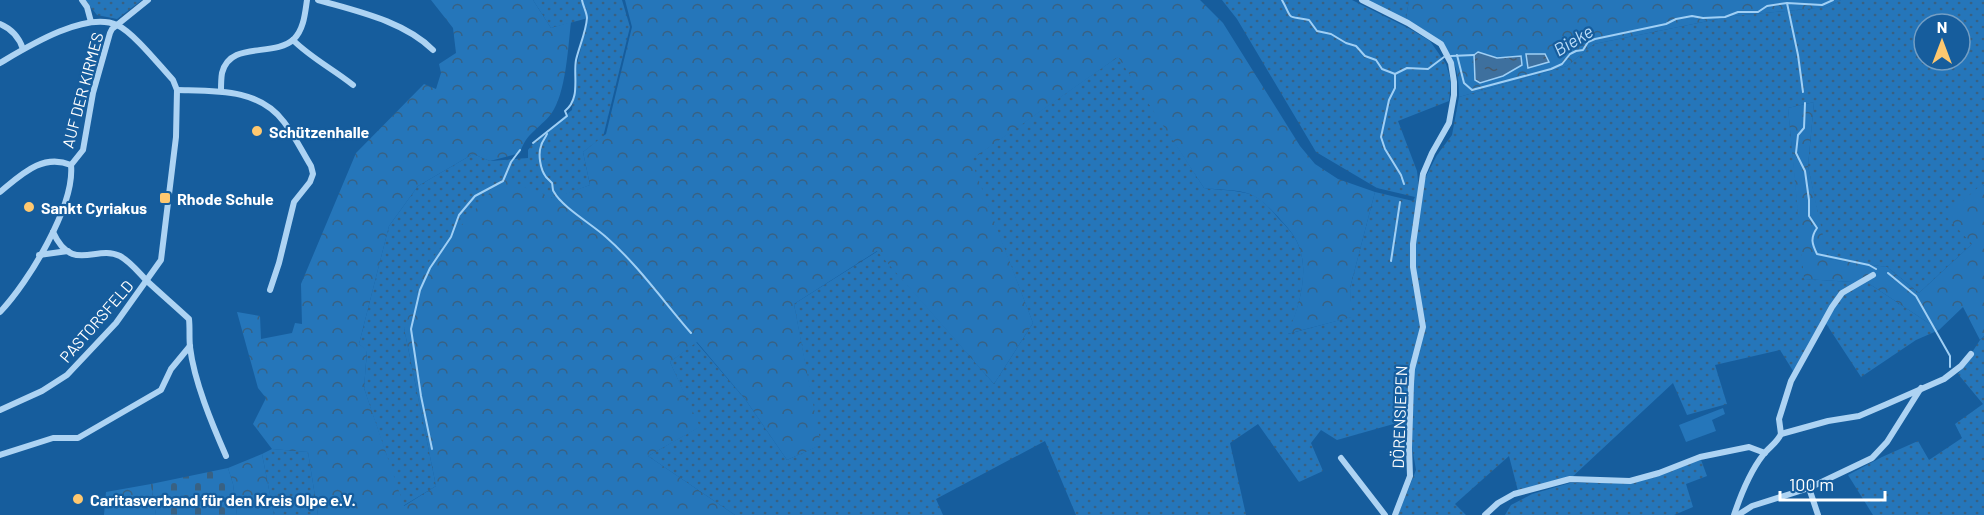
<svg xmlns="http://www.w3.org/2000/svg" width="1984" height="515" font-family="Barlow,sans-serif">
<style>
.grass{fill:url(#grass-dots);fill-rule:evenodd}
.forest{fill:url(#forest-crowns);fill-rule:evenodd}
.cemetery{fill:url(#cemetery-stones)}
.garden{fill:#2576ba}
.water{fill:url(#water-ripples);stroke:#9fcff5;stroke-width:1.5}
.lines{fill:none;stroke-linecap:round;stroke-linejoin:round}
.stream{stroke:#9fcff5;stroke-width:2}
.minor{stroke:#add3f3;stroke-width:6}
.poi-dot{fill:#ffc86f;stroke:#165d9d;stroke-width:2}
.labels{text-anchor:middle;dominant-baseline:central;stroke-width:4.5;stroke-linejoin:round;paint-order:stroke}
.street-label{font-size:16px;fill:#fff;stroke:#165d9d}
.poi-label{font-size:16px;font-weight:bold;fill:#fff;stroke:#165d9d;text-anchor:start}
.water-label{font-size:18px;font-style:italic;fill:#badcf9;stroke:#165d9d}
</style>
<defs>
<pattern id="grass-dots" width="8" height="8" patternUnits="userSpaceOnUse" patternTransform="scale(1.5)"><rect width="8" height="8" fill="#2576ba"/><path d="M2 2h.1M6 6h.1" fill="none" stroke="#386183" stroke-width="1.8" stroke-linecap="round"/></pattern>
<pattern id="forest-crowns" width="20" height="18" patternUnits="userSpaceOnUse" patternTransform="scale(1.5)"><rect width="20" height="18" fill="#2576ba"/><path d="M2 6a3 3 0 1 1 6 0M12 15a3 3 0 1 1 6 0" fill="none" stroke="#386183"/></pattern>
<pattern id="cemetery-stones" width="16" height="16" patternUnits="userSpaceOnUse" patternTransform="scale(1.5)"><rect width="16" height="16" fill="#2576ba"/><path d="M2 7V4a2 2 0 0 1 4 0v3zM10 15v-3a2 2 0 0 1 4 0v3z" fill="#386183"/></pattern>
<pattern id="water-ripples" width="26" height="14" patternUnits="userSpaceOnUse" patternTransform="scale(1.5)"><rect width="26" height="14" fill="#3e709e"/><path d="M2 4q2-2 4 0t4 0M15 11q2-2 4 0t4 0" fill="none" stroke="#465a6d"/></pattern>
</defs>
<rect width="100%" height="100%" fill="#165d9d"/>
<g class="grass">
<polygon points="85,0 142,0 117,19 97,15"/>
<polygon points="533,0 622,0 630,27 603,137 583,152 590,185 553,199 404,328 436,486 403,506 364,388 367,351 359,344 389,226 418,186 473,154 490,161 528,158 528,150 538,138 572,110 577,64 588,18 551,28"/>
<path d="M1222,0H1352L1410,29L1430,41L1446,64L1451,81L1449,101L1398,121L1417,171L1419,190L1437,155L1452,135L1459,97L1567,66L1594,44L1733,16L1826,7L1841,0H1984V186L1982,184L1972,244L1919,293L1887,267L1827,259L1808,166L1814,102L1788,108L1805,279L1868,283L1939,330L1916,340L1861,377L1825,322L1795,374L1780,350L1715,365L1727,404L1687,415L1673,383L1571,478L1518,491L1509,456L1455,504L1466,515H1398L1416,470L1409,429L1397,423L1337,440L1321,430L1311,443L1323,471L1299,482L1258,424L1230,443L1246,515H1076L1045,441L936,499L943,515H735L648,456L699,427L670,362L696,342L745,399L787,460L820,445L794,304L878,251L994,384L1033,323L970,160L1119,56L1204,188C1218,190 1236,190 1250,194C1261,198 1271,209 1278,218C1285,225 1294,234 1298,244C1310,272 1299,307 1288,334L1351,317L1350,288L1375,192L1413,201L1415,197L1377,188L1316,152L1237,19ZM1924,24H1960V60H1924Z"/>
<polygon points="1364,0 1409,0 1406,19"/>
<polygon points="1984,337 1984,515 1873,515 1848,475 1882,457 1918,441 1929,460 1962,438 1955,424 1983,404 1958,374 1980,340"/>
<polygon points="272,449 308,452 318,515 274,515 262,454"/>
<polygon points="1700,457 1707,476 1686,484 1693,507 1674,515 1505,515 1511,505 1532,494 1570,483 1628,483"/>
</g>
<g class="forest">
<path d="M431,0H533L551,28L571,22C568,47 566,94 551,114C539,129 526,133 520,153L490,161L473,154L418,186L389,226L359,344L367,350L364,388L404,506L436,486L404,328L427,264L502,179L553,198L590,185L583,152L606,134L632,27L625,0H1200L1223,23L1300,146L1315,164L1338,179L1375,192L1350,288L1352,317L1287,334C1299,308 1310,272 1298,244C1294,234 1286,226 1279,218C1271,209 1261,199 1250,194C1237,189 1218,190 1204,188L1118,57L971,160L1033,323L994,384L877,251L794,304L821,445L787,460L745,399L697,342L670,362L700,427L648,456L735,515H318L308,452L272,449L253,424L266,398L258,388L237,312L260,316L261,339L292,333L295,323L302,324L301,284L356,153L424,84L436,89L441,73L439,64L456,53L453,28Z"/>
<path d="M1409,0H1841L1826,7L1733,16L1594,44L1567,66L1459,97C1460,53 1441,39 1406,19ZM1487,54L1496,58L1521,56L1475,80L1473,60Z"/>
<polygon points="1814,102 1808,166 1828,259 1887,267 1919,293 1972,244 1946,216 1982,184 1984,186 1984,336 1980,340 1963,307 1939,330 1868,283 1804,279 1788,108"/>
<polygon points="262,454 274,515 237,515 233,484 228,468"/>
<polygon points="151,484 156,515 104,515 106,492"/>
</g>
<polygon class="cemetery" points="228,468 233,484 237,515 156,515 151,484"/>
<polygon class="garden" points="1723,408 1725,414 1712,420 1716,431 1686,442 1679,425"/>
<g class="water">
<polygon points="1478,52 1497,58 1521,56 1522,65 1503,76 1480,83 1475,80 1474,55"/>
<polygon points="1526,54 1545,54 1549,62 1528,68"/>
</g>
<g class="lines">
<g class="stream">
<path d="M1282,0C1294,22 1285,15 1309,20L1317,31L1331,34L1346,43L1356,46L1365,56L1376,60L1382,69L1395,74L1407,68L1428,69L1444,57"/>
<polyline points="1787,3 1798,55 1803,92"/>
<polyline points="1457,55 1464,83 1472,90 1551,69 1562,64 1570,54 1576,51 1583,50 1588,42 1595,39 1666,24 1676,19 1692,16 1703,18 1725,17 1738,12 1758,12 1767,6 1787,3 1822,5 1833,0"/>
<polyline points="1451,56 1474,55"/>
<polyline points="1395,74 1395,88 1389,100 1381,137 1385,149 1401,175 1404,184"/>
<path d="M1805,103L1804,128L1798,135L1796,153L1805,171L1809,200V216L1817,228C1810,238 1812,244 1817,254L1869,265L1876,269"/>
<path d="M547,134C545,139 542,141 541,146C538,154 540,169 546,177C546,177 552,183 552,183C553,186 552,190 554,192C562,207 593,225 606,237C638,265 663,301 691,333"/>
<path d="M533,143L567,116L565,111C581,98 573,77 576,60C579,47 586,32 587,18C587,13 583,6 582,0"/>
<polyline points="1391,261 1400,202"/>
<polyline points="1888,273 1916,296 1950,356 1950,367"/>
<polyline points="432,449 421,396 411,329 420,290 430,268 451,237 459,215 475,196 503,181 511,162 520,150"/>
</g>
<g class="minor">
<polyline points="82,0 87,7 91,22"/>
<path d="M318,0C356,11 404,21 433,50"/>
<polyline points="1362,0 1408,23 1441,44 1451,63 1454,82 1454,95 1449,123 1432,153 1423,174 1413,244 1413,267 1423,327 1412,369 1411,384 1409,447 1410,476 1395,515"/>
<path d="M0,24C12,29 19,37 23,49"/>
<path d="M293,40C311,58 333,69 353,85"/>
<path d="M0,63C27,47 85,11 117,25C133,32 160,66 173,80L177,90L176,137L161,260L116,323L67,375L42,391L0,410"/>
<path d="M177,90C215,91 259,88 284,122C294,135 302,151 311,166L313,174L310,182L294,202L279,263L270,290"/>
<path d="M221,91C221,86 221,79 222,73C230,40 274,58 294,39C304,29 305,13 307,0"/>
<polyline points="71,165 83,150 93,93 110,33 112,29 148,0"/>
<path d="M0,192C21,175 42,153 71,165"/>
<path d="M53,232C72,274 96,244 120,256C131,262 139,273 147,281C161,294 175,306 189,319C190,328 189,338 190,347C194,381 212,424 226,456"/>
<polyline points="39,255 68,251"/>
<path d="M0,312C28,283 75,206 71,165"/>
<polyline points="1781,434 1828,421 1859,416 1887,404 1944,379 1961,366 1971,354"/>
<polyline points="1781,434 1779,419 1791,381 1832,307 1842,293 1873,275"/>
<polyline points="0,455 53,438 78,438 161,390 171,369 190,346"/>
<polyline points="1341,458 1385,515"/>
<polyline points="1809,488 1818,515"/>
<polyline points="1485,515 1498,503 1514,494 1570,479 1630,481 1659,473 1700,457 1749,447 1765,453"/>
<path d="M1734,515C1741,494 1749,473 1763,455C1769,447 1777,443 1781,434"/>
<polyline points="1738,515 1752,506 1809,488 1872,458 1887,442 1921,388"/>
</g>
</g>
<g class="poi-dot">
<circle cx="257" cy="131" r="6"/>
<rect x="159" y="192" width="12" height="12" rx="3"/>
<circle cx="29" cy="207" r="6"/>
<circle cx="78" cy="499" r="6"/>
</g>
<g class="labels">
<g class="street-label">
<text transform="translate(82 90) rotate(-75)">AUF DER KIRMES</text>
<text transform="translate(96 321) rotate(-49)">PASTORSFELD</text>
<text transform="translate(1399 417) rotate(-88)">DÖRENSIEPEN</text>
</g>
<g class="poi-label">
<text x="269" y="131">Schützenhalle</text>
<text x="177" y="198">Rhode Schule</text>
<text x="41" y="207">Sankt Cyriakus</text>
<text x="90" y="499">Caritasverband für den Kreis Olpe e.V.</text>
</g>
<g class="water-label">
<text transform="translate(1573 40) rotate(-31)">Bieke</text>
</g>
</g>
<g transform="translate(1942 42)"><circle r="28" fill="#165d9d" stroke="#739ec4" stroke-width="1.5"/>
<path d="M0-4.5L10 22L0 15L-10 22Z" fill="#ffc86f"/>
<text y="-9" font-size="16" font-weight="bold" text-anchor="middle" fill="#ffffff">N</text>
</g>
<path d="M1780 491v9h105v-9" fill="none" stroke="#ffffff" stroke-width="3"/>
<text x="1789" y="491" font-size="18" fill="#ffffff" stroke="#165d9d" stroke-width="4.5" paint-order="stroke">100 m</text>
</svg>
